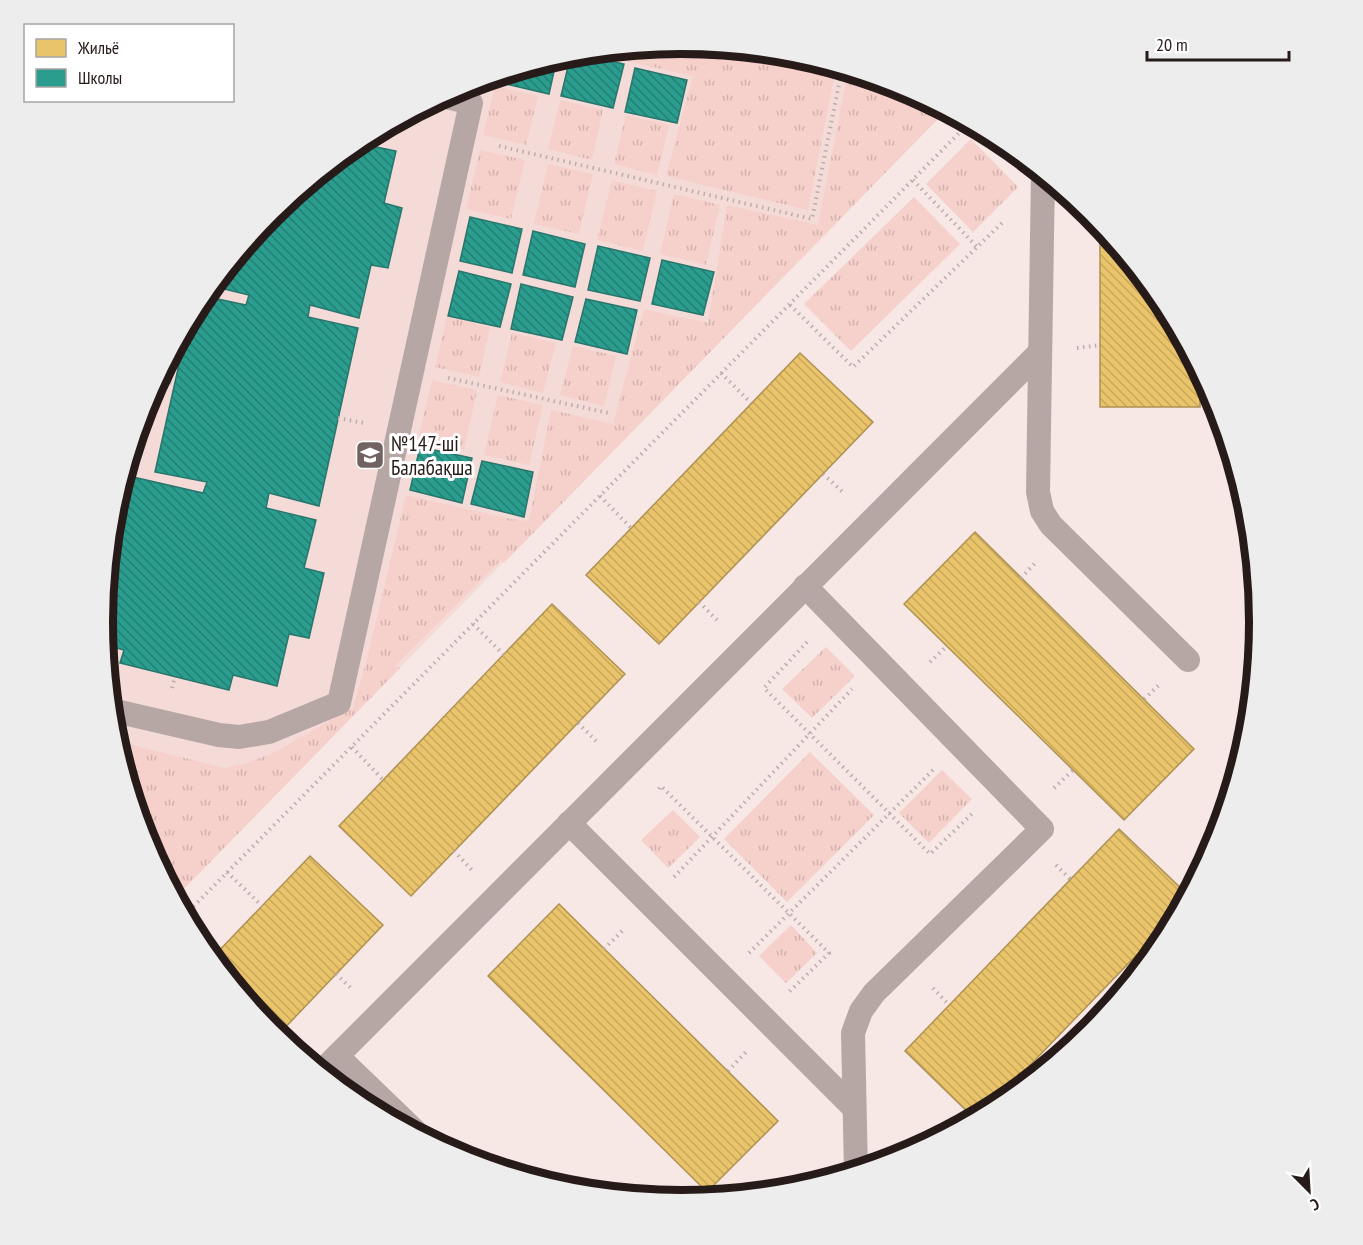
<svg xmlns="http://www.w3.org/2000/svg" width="1363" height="1245" font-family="'PT Sans Narrow',sans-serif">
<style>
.built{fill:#f5dbd8}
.grass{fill:url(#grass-tufts)}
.homes{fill:url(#homes-back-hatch);stroke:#af9152;stroke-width:1.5}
.schools{fill:url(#schools-back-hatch);stroke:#29766c;stroke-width:1.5}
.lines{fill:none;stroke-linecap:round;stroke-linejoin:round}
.path{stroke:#bbaeac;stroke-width:4;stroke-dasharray:1.5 4.5;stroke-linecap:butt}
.service{stroke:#b6a7a5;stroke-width:24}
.labels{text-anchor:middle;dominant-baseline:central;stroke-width:6;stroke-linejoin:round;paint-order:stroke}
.poi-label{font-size:21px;fill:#271b1a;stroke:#fff;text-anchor:start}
.rim{fill:none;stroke:#271b1a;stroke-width:8}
</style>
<defs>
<pattern id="grass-tufts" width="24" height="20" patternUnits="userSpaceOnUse" patternTransform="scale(1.5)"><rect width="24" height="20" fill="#f6d0cb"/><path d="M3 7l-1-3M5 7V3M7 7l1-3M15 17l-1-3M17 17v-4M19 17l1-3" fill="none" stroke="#d3b2ae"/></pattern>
<pattern id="homes-back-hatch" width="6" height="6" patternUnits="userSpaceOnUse" patternTransform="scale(1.5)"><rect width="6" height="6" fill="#e9c46a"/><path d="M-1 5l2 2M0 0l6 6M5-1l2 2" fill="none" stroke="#c8a85b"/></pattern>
<pattern id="schools-back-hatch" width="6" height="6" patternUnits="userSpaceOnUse" patternTransform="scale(1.5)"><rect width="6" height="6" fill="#2a9d8f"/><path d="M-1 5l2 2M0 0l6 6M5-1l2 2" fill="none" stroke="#247f74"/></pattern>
</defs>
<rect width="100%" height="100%" fill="#f7e8e6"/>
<polygon class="built" points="682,44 795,55 903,88 946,110 175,898 146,844 114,735 103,622 114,509 147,401 200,301 272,213 360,141 460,87 569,55"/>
<g class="grass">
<polygon points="682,44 795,55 836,67 808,210 666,176 693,76 590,53"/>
<polygon points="848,71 903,88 929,101 940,117 504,563 501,560 395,666 400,668 175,898 146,844 118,751 120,742 225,768 247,763 271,754 353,708 367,659 406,495 511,519 529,521 551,410 613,424 644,309 708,323 727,205 818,225"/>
<polygon points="495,86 538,96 526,145 483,135"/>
<polygon points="560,100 603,110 592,160 548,149"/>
<polygon points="626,115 669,125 657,175 614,164"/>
<polygon points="971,139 1018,187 973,232 926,184"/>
<polygon points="480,150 525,160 511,219 466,209"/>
<polygon points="548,164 593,174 579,234 534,224"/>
<polygon points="612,180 657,191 643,251 597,240"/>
<polygon points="674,194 720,205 706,265 660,254"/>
<polygon points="914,197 960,244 851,351 804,304"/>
<polygon points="447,317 490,327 479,377 435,367"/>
<polygon points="512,333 556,343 543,393 500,382"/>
<polygon points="573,346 616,356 604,406 560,395"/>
<polygon points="432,380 477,390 464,450 418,440"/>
<polygon points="498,395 543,405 529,465 484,455"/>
<polygon points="826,647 855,676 812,718 782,689"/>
<polygon points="810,752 874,815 787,902 724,839"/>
<polygon points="942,770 972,799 929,843 899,813"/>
<polygon points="673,810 700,837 668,868 641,840"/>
<polygon points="791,925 817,953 786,983 759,956"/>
</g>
<g class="homes">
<polygon points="1100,224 1163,301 1200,370 1200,407 1100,407"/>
<polygon points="800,353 873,422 659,644 586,575"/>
<polygon points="975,532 1194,749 1124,820 904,604"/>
<polygon points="552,604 625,674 411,896 339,826"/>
<polygon points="1119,829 1189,896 1182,908 981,1116 975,1119 905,1051"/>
<polygon points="310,856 383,925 277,1036 212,958"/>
<polygon points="559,904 778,1121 707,1192 488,976"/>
</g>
<g class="schools">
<polygon points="571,54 579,54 624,64 613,108 561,96"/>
<polygon points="557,58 549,94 497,82 498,76"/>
<polygon points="635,68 687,80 677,123 625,112"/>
<polygon points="357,143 396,151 384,203 402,208 388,268 371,265 359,318 310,305 308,317 358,328 319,506 269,493 266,508 316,520 304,568 324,573 309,638 289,634 277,686 233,675 229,690 120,663 124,650 105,645 103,622 114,509 124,475 203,493 207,482 155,472 188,324 204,296 246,305 249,295 212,286 272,213"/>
<polygon points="470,217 522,229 512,273 460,261"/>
<polygon points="533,231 585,244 575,287 523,275"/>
<polygon points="598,246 650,258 640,301 588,290"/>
<polygon points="662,260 714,272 703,315 652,304"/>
<polygon points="459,271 511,284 500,327 448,316"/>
<polygon points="521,284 573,297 562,340 511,329"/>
<polygon points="586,299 637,310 627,354 575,342"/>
<polygon points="420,447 472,458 462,503 410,490"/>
<polygon points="482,461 533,472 524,517 471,504"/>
</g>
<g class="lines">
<g class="path">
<polyline points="499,146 812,219 842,69"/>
<polyline points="913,180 977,247"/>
<polyline points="790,305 853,367 1004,221"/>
<polyline points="1077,348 1100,345"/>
<polyline points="721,373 751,403"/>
<polyline points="448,378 609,413"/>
<polyline points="158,380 174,383"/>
<polyline points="338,418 364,423"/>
<polyline points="823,474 845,494"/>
<polyline points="600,496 631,528"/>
<polyline points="1021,578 1037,561"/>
<polyline points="699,602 718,621"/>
<polyline points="473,624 504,655"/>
<polyline points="807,642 764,688 930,854 974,812"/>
<polyline points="930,662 947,646"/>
<polyline points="172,688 175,677"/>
<polyline points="1144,699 1159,685"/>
<polyline points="578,723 599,744"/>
<polyline points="352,747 383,780"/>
<polyline points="1054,788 1073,770"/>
<polyline points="659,789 661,786 829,953 789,992"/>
<polyline points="454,851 472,870"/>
<polyline points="1056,865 1070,879"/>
<polyline points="227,872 262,906"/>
<polyline points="674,877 852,689"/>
<polyline points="185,915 969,123"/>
<polyline points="604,949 623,930"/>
<polyline points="749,953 933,770"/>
<polyline points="336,974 353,990"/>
<polyline points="933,988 949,1005"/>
<polyline points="728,1071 746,1052"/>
</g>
<g class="service">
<polyline points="1043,174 1038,492 1042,511 1051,525 1188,660"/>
<polyline points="805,586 1042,829 874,993 861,1011 853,1033 856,1172"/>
<polyline points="111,710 219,735 239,737 269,732 339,703 471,103 443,96"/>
<polyline points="569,823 854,1108"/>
<polyline points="337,1056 420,1136"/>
<polyline points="321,1072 1040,352"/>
</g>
</g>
<defs>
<g id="school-square" transform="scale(1.5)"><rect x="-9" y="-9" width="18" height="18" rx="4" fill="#706361" stroke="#fff"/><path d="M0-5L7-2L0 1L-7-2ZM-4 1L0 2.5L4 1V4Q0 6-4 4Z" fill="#fff"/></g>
</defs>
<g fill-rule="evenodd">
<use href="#school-square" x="370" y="455"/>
</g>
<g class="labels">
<g class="poi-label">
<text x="391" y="443">№147-ші<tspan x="391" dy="24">Балабақша</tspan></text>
</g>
</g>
<path d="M0 0H1363V1245H0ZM113 622a568 568 0 1 1 1136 0a568 568 0 1 1-1136 0Z" fill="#eeeded" fill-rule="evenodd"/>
<path class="rim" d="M113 622a568 568 0 1 1 1136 0a568 568 0 1 1-1136 0Z"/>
<rect x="24" y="24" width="210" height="78" fill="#ffffff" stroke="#a9a4a3" stroke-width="1.5"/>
<rect x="36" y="39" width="30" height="18" fill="#e9c46a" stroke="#a9a4a3" stroke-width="1.5"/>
<text x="78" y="54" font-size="18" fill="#271b1a">Жильё</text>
<rect x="36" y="69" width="30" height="18" fill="#2a9d8f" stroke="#a9a4a3" stroke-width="1.5"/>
<text x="78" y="84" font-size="18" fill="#271b1a">Школы</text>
<g transform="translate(1309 1191) rotate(156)" stroke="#ffffff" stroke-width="4.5" paint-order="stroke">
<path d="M0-4.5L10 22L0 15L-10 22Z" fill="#271b1a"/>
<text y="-9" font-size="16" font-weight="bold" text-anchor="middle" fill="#271b1a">С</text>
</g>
<path d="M1147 51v9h142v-9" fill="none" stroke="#271b1a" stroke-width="3"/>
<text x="1156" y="51" font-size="18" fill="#271b1a" stroke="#ffffff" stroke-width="4.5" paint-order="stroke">20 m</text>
</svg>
